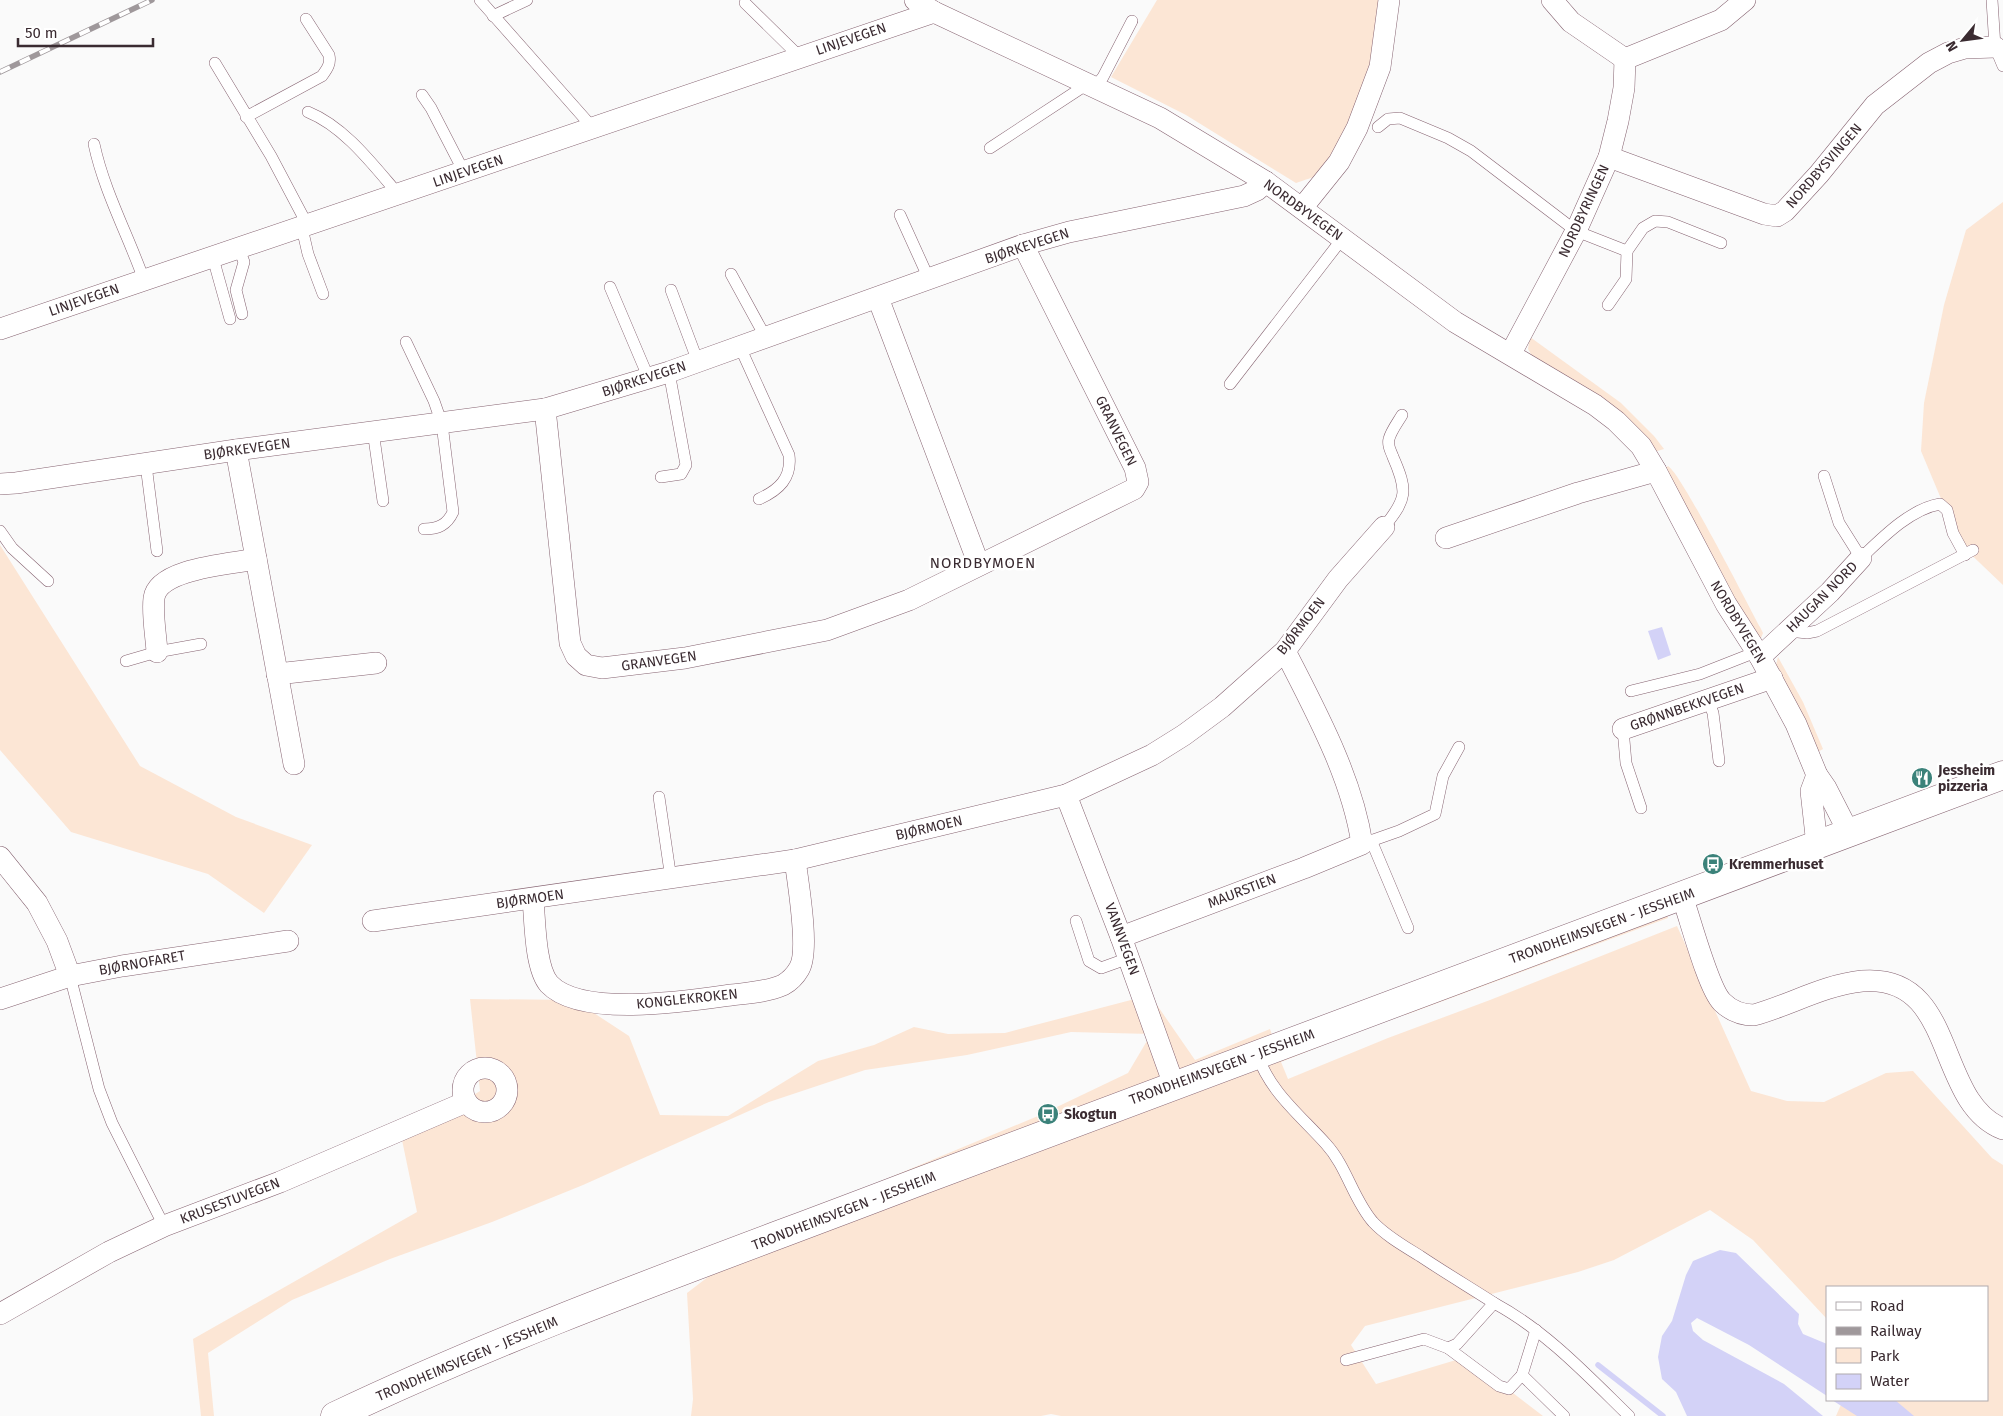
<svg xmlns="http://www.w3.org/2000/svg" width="2003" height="1416" font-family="'Fira Sans',sans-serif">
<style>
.green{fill:#fce6d5}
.water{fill:#d3d2f7}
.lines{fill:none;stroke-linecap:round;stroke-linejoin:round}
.stream{stroke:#d3d2f7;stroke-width:5.5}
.service-casing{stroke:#866371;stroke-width:12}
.minor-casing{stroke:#866371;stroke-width:22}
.secondary-casing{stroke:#866371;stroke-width:29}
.service{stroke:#fff;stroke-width:11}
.minor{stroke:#fff;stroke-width:21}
.secondary{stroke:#fff;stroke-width:28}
.rail-casing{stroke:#9f989b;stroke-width:5.5}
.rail{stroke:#fff;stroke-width:4;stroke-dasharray:11;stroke-linecap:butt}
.labels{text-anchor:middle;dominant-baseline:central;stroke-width:5;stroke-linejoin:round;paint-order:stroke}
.street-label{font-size:14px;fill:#3a2b31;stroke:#fff}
.poi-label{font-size:14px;font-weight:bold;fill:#3a2b31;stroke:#fff;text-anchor:start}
.neighbourhood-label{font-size:15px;letter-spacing:1px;fill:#3a2b31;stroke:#fff}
</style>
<rect width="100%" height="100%" fill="#fafafa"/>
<g class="green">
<path d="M1157,0H1383C1376,56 1362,132 1320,173C1315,178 1303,180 1296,183L1186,115L1111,77Z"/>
<polygon points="2003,202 2003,585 1960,544 1921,451 1924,403 1944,305 1966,230"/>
<polygon points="1530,337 1621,403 1654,436 1664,449 1654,452 1532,356 1528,349"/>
<path d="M1668,466C1681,473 1748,605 1760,627L1763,633L1761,638L1756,637L1664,469Z"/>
<polygon points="0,545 140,766 236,817 312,845 264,913 208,874 71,832 0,750"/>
<polygon points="1778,657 1803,702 1823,749 1816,753 1776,665"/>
<polygon points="1666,911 1668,918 1405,1015 1417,1005"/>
<polygon points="1677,926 1751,1091 1787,1101 1824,1102 1886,1073 1913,1071 1992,1158 2003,1165 2003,1416 1836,1416 1843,1400 1987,1400 1987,1287 1827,1287 1827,1319 1753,1240 1710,1210 1614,1260 1578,1272 1365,1326 1351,1345 1376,1384 1466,1357 1543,1416 1061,1416 1051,1414 1041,1416 691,1416 693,1399 687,1293 759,1238 850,1194 1038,1116 1128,1073 1151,1034 1071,1032 967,1055 865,1070 769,1102 583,1185 492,1222 390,1259 292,1300 208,1353 214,1416 201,1416 193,1339 417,1212 402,1140 480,1091 470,999 574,1000 629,1036 660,1115 728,1116 818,1061 874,1045 914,1027 948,1034 1005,1033 1150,995 1195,1060 1270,1029 1281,1060 1334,1038 1344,1037 1281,1062 1288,1079 1388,1038 1490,1000"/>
</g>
<g class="water">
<polygon points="1662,627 1671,655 1658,660 1648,631"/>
<polygon points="1720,1250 1736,1253 1799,1314 1798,1324 1803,1334 1827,1344 1827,1396 1749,1345 1697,1318 1691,1323 1693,1331 1703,1340 1784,1384 1823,1416 1687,1416 1676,1392 1662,1379 1658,1357 1662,1336 1672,1321 1686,1275 1693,1261"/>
<polygon points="1832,1400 1895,1400 1914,1416 1857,1416"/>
</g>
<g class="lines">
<polyline class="stream" points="1598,1365 1663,1416"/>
<g class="service-casing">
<g id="service">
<polyline points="480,0 593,128"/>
<polyline points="1992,0 1995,47 2003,66"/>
<polyline points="745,3 800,57"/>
<polyline points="493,16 527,0"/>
<polyline points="215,63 271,156 308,226"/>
<polyline points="1096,86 1103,77 1132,21"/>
<polyline points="422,95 431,108 464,172"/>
<path d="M308,112C345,127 373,165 399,195"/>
<path d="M246,117L322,76C327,69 331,64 329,55L306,19"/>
<polyline points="1378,127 1388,119 1400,118 1448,138 1471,151 1576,231 1627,251"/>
<path d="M94,144C104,191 128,235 144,280"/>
<polyline points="990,148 1089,83"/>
<polyline points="900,215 929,279"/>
<polyline points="302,228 308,254 323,294"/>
<polyline points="239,249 244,262 236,290 242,314"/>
<polyline points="213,258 230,319"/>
<polyline points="731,274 766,338"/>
<polyline points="610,287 649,379"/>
<polyline points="671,290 698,362"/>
<polyline points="1608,305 1626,279 1627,251 1643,228 1655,221 1668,222 1721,243"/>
<path d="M406,342L434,401L442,424L453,512C447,525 438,529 424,529"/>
<path d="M740,347L789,455C792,478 779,490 759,499"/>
<polyline points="1230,384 1342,239"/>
<polyline points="373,431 383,501"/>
<polyline points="146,465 157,551"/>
<path d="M1824,476L1839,523L1861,558C1882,538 1910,509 1940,504L1947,510L1953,533L1965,555"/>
<polyline points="661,477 681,474 686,465 669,372"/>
<path d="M1384,527C1407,499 1408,491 1393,457C1391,451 1387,446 1389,439C1391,431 1398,422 1402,415"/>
<polyline points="0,531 12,548 48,581"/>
<polyline points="1789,631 1807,633 1817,631 1973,550"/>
<polyline points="126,661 157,652 201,644"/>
<polyline points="1631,691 1700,674 1756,652"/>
<polyline points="1708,700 1713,713 1719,761"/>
<polyline points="1623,729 1626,763 1641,808"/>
<polyline points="659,797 671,879"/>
<polyline points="1371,840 1408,928"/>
<polyline points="1362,844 1399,831 1435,814 1443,776 1459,747"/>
<polyline points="1076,921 1089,961 1101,968 1129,958"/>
<polyline points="70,976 99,1089 112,1123 164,1226"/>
<path d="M1257,1054C1270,1092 1300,1115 1326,1144C1347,1167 1353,1199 1373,1222C1386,1236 1404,1246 1420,1256C1444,1272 1469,1287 1494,1303L1457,1344L1448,1348L1424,1339L1346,1360"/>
<path d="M1494,1303C1546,1331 1587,1375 1629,1416"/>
<polyline points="1536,1330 1522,1375 1564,1416"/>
<polyline points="1448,1348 1499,1386 1509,1389 1522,1375"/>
</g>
</g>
<g class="minor-casing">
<g id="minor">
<polyline points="915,0 934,12 1160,118 1266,182 1455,322 1595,405 1616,421 1641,446 1656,471 1726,604 1760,657 1796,724 1817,775 1826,788 1849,833"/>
<polyline points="1552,0 1571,22 1625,59"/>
<polyline points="1625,59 1721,20 1745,0"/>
<polyline points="1609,157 1764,214 1777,216 1785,211 1819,174 1875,105 1929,63 1948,53 1965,48 1995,47"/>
<polyline points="1302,208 1339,162 1357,128 1380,67 1389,0"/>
<polyline points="878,298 979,565"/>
<polyline points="0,329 934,12"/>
<polyline points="1511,353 1576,231 1609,157 1618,121 1624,88 1625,59"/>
<polyline points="545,409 570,643 576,656 586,665 602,668 685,658 827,630 909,600 1134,489 1138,482 1135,468 1023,245"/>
<polyline points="236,450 294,764"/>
<polyline points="0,484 16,483 236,450 545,409 669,372 1023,245 1069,232 1244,196 1257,190 1266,182"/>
<polyline points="1446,538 1578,493 1656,471"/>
<path d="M157,652C156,635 152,615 154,598C158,568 232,564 256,559"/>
<polyline points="1760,657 1830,592 1861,558"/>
<polyline points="277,674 376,663"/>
<polyline points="1623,729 1772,678"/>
<polyline points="1066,795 1121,937 1174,1085"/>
<polyline points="1817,845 1811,791 1817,775"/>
<polyline points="0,857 37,903 57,941 70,976"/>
<path d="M1682,896C1690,918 1708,988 1722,1002C1731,1011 1741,1015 1754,1015C1790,1005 1824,985 1862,981C1958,973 1934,1102 2003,1129"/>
<path d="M533,899C535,921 535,968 549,984C581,1018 689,1001 731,995C748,993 767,992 783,985C790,981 795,976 799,969C810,952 798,883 795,860"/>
<polyline points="373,921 795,860 1066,795 1152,755 1184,735 1222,707 1285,651 1338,579 1384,527"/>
<path d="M1121,937L1304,868L1362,844C1352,777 1315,710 1285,651"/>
<polyline points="0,999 70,976 122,966 288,941"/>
<circle cx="485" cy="1090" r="22"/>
<polyline points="0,1314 109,1252 164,1226 280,1182 466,1102"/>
</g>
</g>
<g class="secondary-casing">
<path id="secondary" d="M335,1416C524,1326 723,1257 918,1182C1279,1043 1641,909 2003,775"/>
</g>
<use href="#service" class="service"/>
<use href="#minor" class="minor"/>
<use href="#secondary" class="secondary"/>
<g class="rail-casing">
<polyline id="rail" points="0,72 152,0"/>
</g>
<use href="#rail" class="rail"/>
</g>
<defs>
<g id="restaurant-disc" transform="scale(1.125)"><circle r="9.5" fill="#3b827a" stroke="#fff"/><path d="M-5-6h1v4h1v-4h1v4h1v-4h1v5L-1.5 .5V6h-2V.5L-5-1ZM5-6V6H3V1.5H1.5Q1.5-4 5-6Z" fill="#fff"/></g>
<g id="bus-disc" transform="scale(1.125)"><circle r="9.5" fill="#3b827a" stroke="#fff"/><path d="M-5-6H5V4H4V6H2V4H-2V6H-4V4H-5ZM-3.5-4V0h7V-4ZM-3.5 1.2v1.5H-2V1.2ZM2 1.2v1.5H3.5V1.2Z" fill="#fff"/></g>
</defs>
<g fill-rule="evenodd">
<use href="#restaurant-disc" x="1922" y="778"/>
<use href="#bus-disc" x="1713" y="864"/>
<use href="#bus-disc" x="1048" y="1114"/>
</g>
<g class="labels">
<g class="street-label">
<text transform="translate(851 39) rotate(-19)">LINJEVEGEN</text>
<text transform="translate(1824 166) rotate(-49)">NORDBYSVINGEN</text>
<text transform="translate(468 171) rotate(-19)">LINJEVEGEN</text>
<text transform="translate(1303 210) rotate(36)">NORDBYVEGEN</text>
<text transform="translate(1584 211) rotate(-65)">NORDBYRINGEN</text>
<text transform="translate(1027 246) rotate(-18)">BJØRKEVEGEN</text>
<text transform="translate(84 300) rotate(-19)">LINJEVEGEN</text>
<text transform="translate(644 379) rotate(-18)">BJØRKEVEGEN</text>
<text transform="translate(1116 431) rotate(64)">GRANVEGEN</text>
<text transform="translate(247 449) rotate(-8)">BJØRKEVEGEN</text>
<text transform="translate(1822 597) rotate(-45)">HAUGAN NORD</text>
<text transform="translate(1738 622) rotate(59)">NORDBYVEGEN</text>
<text transform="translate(1301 626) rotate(-52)">BJØRMOEN</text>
<text transform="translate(659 661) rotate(-8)">GRANVEGEN</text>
<text transform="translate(1687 707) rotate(-19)">GRØNNBEKKVEGEN</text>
<text transform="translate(929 828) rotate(-13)">BJØRMOEN</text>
<text transform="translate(1242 891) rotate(-21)">MAURSTIEN</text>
<text transform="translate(530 899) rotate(-8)">BJØRMOEN</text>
<text transform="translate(1602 926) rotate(-20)">TRONDHEIMSVEGEN - JESSHEIM</text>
<text transform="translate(1122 939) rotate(70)">VANNVEGEN</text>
<text transform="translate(142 963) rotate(-10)">BJØRNOFARET</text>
<text transform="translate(687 999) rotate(-6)">KONGLEKROKEN</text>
<text transform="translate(1222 1067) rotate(-20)">TRONDHEIMSVEGEN - JESSHEIM</text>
<text transform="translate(230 1201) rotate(-21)">KRUSESTUVEGEN</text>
<text transform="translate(844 1211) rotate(-21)">TRONDHEIMSVEGEN - JESSHEIM</text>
<text transform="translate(467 1359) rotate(-23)">TRONDHEIMSVEGEN - JESSHEIM</text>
</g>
<g class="poi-label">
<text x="1938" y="770">Jessheim<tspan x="1938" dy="16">pizzeria</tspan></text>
<text x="1729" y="864">Kremmerhuset</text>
<text x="1064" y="1114">Skogtun</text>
</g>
<g class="neighbourhood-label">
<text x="983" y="563">NORDBYMOEN</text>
</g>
</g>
<rect x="1826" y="1286" width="162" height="115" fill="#ffffff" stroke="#b0aaad"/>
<rect x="1836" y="1302" width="25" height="8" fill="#ffffff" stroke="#b0aaad"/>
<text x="1870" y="1311" font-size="15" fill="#3a2b31">Road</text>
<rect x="1836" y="1327" width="25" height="8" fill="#9f989b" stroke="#b0aaad"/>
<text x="1870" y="1336" font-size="15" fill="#3a2b31">Railway</text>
<rect x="1836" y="1348" width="25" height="15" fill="#fce6d5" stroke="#b0aaad"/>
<text x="1870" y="1361" font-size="15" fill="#3a2b31">Park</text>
<rect x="1836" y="1374" width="25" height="15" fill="#d3d2f7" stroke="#b0aaad"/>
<text x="1870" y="1386" font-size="15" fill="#3a2b31">Water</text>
<g transform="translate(1963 40) rotate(241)" stroke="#ffffff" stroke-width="4" paint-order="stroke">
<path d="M0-4L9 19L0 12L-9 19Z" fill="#3a2b31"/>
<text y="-8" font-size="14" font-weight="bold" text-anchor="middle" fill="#3a2b31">N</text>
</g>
<path d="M18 38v8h135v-8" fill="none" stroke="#3a2b31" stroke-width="2.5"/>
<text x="25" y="38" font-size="15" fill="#3a2b31" stroke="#ffffff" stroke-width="4" paint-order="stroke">50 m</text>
</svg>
